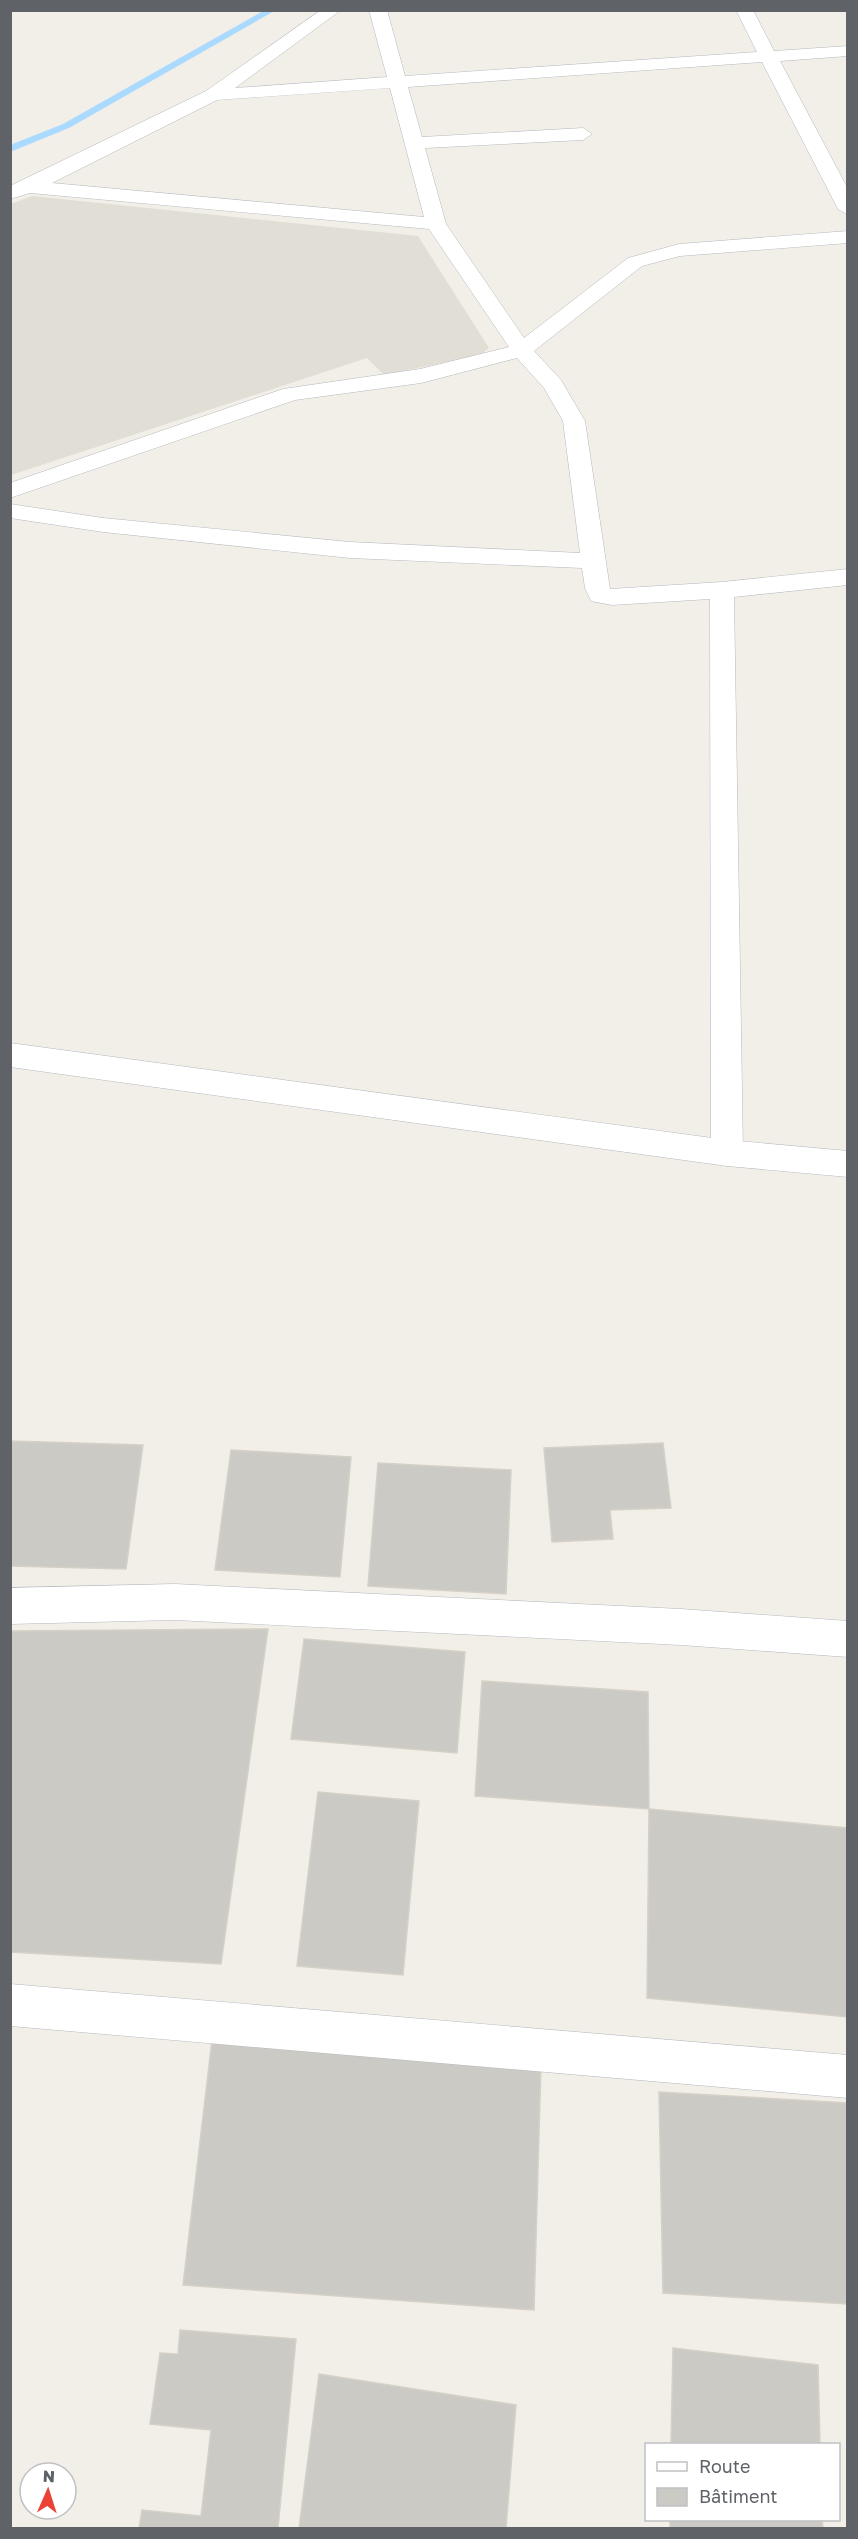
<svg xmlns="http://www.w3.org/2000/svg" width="858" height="2539" font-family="'Golos Text',sans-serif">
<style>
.education{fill:#e1ded6}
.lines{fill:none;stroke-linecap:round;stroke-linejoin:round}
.stream{fill:#aadaff;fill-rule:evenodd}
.building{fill:#cccac5;stroke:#d6d1c6;stroke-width:1.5}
.minor-casing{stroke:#b5b8bc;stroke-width:1}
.tertiary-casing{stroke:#b5b8bc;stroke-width:1}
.minor{fill:#fff;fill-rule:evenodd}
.tertiary{fill:#fff;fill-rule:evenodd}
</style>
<rect width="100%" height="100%" fill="#f1efe8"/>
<polygon class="education" points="32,196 418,236 489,348 480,355 384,375 367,358 11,475 11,204"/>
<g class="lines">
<polygon class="stream" points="265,10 276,10 69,128 10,152 10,145 63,124"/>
</g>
<g class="building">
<polygon points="10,1441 143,1445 126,1569 10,1566"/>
<polygon points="663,1443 671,1508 610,1510 613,1539 552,1542 544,1448"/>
<polygon points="231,1450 351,1457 340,1577 215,1570"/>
<polygon points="378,1463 511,1470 506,1594 368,1586"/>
<polygon points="268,1629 221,1964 10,1952 10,1631"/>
<polygon points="304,1639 465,1652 457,1753 291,1739"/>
<polygon points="482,1681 648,1692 649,1809 475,1796"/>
<polygon points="318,1792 419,1801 403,1975 297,1966"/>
<polygon points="649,1809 848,1828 848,2017 647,1998"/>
<polygon points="212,2040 541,2063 534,2310 183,2285"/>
<polygon points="659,2092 848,2103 848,2304 663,2293"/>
<polygon points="180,2330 296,2339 278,2528 139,2528 142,2510 201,2516 211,2430 150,2424 160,2353 178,2354"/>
<polygon points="673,2348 818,2365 820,2444 671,2444"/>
<polygon points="319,2374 516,2405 506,2528 299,2528"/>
<polygon points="670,2520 822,2520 823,2528 670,2528"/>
</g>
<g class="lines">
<g class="minor-casing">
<g id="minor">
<path d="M321,10H341L235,88L387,77L369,10H387L405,76L757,52L736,10H753L774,51L848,46V56L780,61L848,189V215L838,209L762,62L408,87L422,137L583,128L592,134L583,140L425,148L446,224L524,338L628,258L679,244L848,231V243L680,256L642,266L534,351L561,380L585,421L610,589L722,582L848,569V585L734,597L743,1153L738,1162L727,1166L716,1162L711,1153L710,599L612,605L591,601L585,588L582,568L350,558L103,532L10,518V504L103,518L350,542L580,553L563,421L544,388L517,358L421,383L295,400L10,498V483L283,389L420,369L509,347L429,229L30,193L10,199V186L206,91ZM390,88L424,217L52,183L217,100Z"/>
<polygon points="175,1584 681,1609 848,1621 848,1657 681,1645 175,1620 10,1624 10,1588"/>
<polygon points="10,1984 848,2055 848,2098 10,2026"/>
</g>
</g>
<g class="tertiary-casing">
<polygon id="tertiary" points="10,1043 727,1140 848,1151 848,1177 727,1166 10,1067"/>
</g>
<use href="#minor" class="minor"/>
<use href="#tertiary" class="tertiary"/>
</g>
<rect width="858" height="2539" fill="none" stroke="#5f6368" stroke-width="24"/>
<rect x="645" y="2443" width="195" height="78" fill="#ffffff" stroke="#bfc1c3" stroke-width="1.5"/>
<rect x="657" y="2462" width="30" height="9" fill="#ffffff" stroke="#bfc1c3" stroke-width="1.5"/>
<text x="699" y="2473" font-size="18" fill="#5f6368">Route</text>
<rect x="657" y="2488" width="30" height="18" fill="#cccac5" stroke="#bfc1c3" stroke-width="1.5"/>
<text x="699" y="2503" font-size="18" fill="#5f6368">Bâtiment</text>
<g transform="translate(48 2491) rotate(3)"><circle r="28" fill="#ffffff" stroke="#bfc1c3" stroke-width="1.5"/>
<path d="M0-4.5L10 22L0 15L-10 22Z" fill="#ea4335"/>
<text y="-9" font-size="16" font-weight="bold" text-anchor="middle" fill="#5f6368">N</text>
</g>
</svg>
